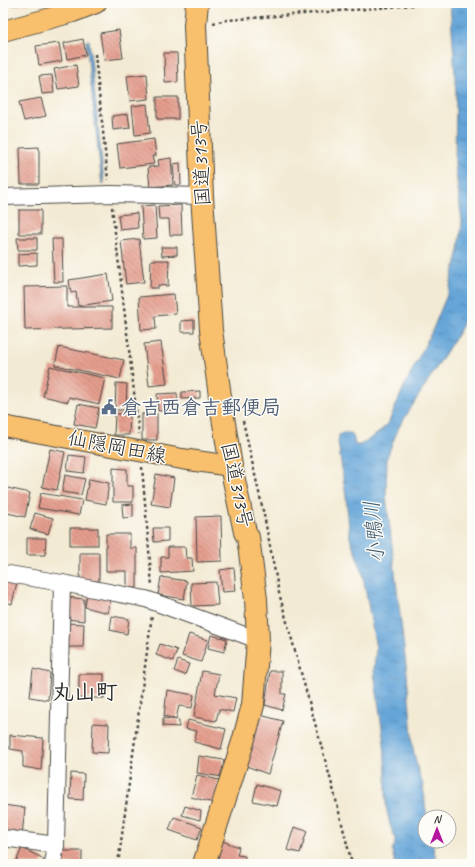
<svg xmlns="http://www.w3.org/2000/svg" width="475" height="867" font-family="Caveat,'Klee One',sans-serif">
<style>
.water{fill:url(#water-ripples);stroke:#486882}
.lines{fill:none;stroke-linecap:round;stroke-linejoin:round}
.stream{stroke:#65a5d8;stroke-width:4}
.building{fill:url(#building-back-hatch)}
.minor-casing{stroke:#494844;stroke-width:18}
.major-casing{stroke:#494844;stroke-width:22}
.highway-casing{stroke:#494844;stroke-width:24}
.path{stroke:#494844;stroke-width:2.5;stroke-dasharray:3 3;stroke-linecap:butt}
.minor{stroke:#fff;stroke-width:16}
.major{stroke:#f8bf6c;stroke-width:20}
.highway{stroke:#f8bf6c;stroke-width:22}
.labels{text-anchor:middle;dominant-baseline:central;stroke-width:3;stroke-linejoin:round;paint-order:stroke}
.street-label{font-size:20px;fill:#2b2b2b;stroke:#fdfcf7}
.service-label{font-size:20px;font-weight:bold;fill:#4e5e75;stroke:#fdfcf7;text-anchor:start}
.water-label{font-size:21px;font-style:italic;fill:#425c70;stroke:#fdfcf7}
.quarter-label{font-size:22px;font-weight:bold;fill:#2b2b2b;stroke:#fdfcf7}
</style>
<defs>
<pattern id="water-ripples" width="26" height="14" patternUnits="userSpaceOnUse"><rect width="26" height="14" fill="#65a5d8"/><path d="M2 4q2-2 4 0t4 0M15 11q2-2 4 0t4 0" fill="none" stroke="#5387af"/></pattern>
<pattern id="building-back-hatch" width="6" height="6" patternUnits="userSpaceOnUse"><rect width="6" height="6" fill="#e59e8e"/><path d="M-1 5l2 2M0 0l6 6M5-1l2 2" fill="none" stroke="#ba8174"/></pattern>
</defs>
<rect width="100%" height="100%" fill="#fdfcf7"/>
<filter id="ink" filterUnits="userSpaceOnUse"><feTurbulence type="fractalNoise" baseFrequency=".025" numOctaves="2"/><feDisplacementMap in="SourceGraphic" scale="8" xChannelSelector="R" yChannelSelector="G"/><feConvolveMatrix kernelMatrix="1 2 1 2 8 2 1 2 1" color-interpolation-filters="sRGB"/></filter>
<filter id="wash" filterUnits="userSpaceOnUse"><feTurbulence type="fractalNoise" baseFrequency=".012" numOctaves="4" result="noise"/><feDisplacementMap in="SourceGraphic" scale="16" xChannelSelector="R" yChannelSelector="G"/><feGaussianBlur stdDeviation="0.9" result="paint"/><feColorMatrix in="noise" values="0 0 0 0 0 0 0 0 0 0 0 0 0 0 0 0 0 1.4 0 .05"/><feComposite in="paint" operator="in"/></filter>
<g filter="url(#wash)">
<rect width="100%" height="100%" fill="#f3ead3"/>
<g class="water">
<polygon points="450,3 472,3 472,330 468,317 467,316 460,330 399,427 392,444 387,457 386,495 407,674 413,748 418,771 423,785 425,803 427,817 425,817 425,841 432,841 437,864 395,864 392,850 395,844 395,838 390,825 386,806 386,774 384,743 375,679 374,669 376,648 362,571 350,538 346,497 338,442 339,435 343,433 351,433 353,435 355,445 360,445 377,434 388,424 403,389 432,331 449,290 459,250 462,222 455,164 456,94 453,43"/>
<polygon points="89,40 104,183 102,184 86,41"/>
</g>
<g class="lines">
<g class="stream">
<polyline points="3,177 3,194"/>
<polyline points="3,247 3,201"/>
</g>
</g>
<g id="blocks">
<g class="building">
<polygon points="12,3 28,3 28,4 12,5"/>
<polygon points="119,30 123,58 104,60 100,33"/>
<polygon points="83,39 86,55 67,59 64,43"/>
<polygon points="59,43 62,61 39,65 36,46"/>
<polygon points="164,53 177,53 178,82 165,83"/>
<polygon points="76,65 79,86 58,89 54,69"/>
<polygon points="147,74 149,99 130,101 127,76"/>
<polygon points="52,75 54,93 42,94 39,76"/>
<rect x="157" y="97" width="21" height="22"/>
<polygon points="41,98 46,116 24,121 19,102"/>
<polygon points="147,104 150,133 135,135 132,106"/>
<polygon points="128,114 130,128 113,130 112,116"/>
<polygon points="154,139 156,156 152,156 154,164 120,168 117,144"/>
<polygon points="39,147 39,184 21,184 20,148"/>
<polygon points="171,158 173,185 150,187 148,167 159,166 158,160"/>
<polygon points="180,163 181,185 175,185 173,164"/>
<polygon points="155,205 157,238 143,239 141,206"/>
<polygon points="181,205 182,235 170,235 169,219 159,219 158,206"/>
<rect x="19" y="210" width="22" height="24"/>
<polygon points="137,213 138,228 120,230 118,215"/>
<polygon points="17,238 37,238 37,250 18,250"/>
<polygon points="52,239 62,239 63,282 54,282"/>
<polygon points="139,239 144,282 126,284 121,241"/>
<polygon points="161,247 177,247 177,255 162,256"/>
<polygon points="37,253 37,265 18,266 18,254"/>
<polygon points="151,260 169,260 168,286 158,285 158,288 150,288"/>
<polygon points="108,274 112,301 78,306 76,292 71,293 69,280"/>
<polygon points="67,286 67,307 112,307 112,328 25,330 24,287"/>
<polygon points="174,294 176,314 155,316 156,329 141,330 139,297"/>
<polygon points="194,320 194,332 181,332 181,321"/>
<polygon points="161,342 167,384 149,386 144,344"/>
<polygon points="59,347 124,360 120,379 55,365"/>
<polygon points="50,366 105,378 99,404 69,397 68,402 43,396"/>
<polygon points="116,383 127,384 126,410 115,410"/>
<polygon points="200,391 200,398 182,399 182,392"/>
<polygon points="177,393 178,410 158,411 157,394"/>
<polygon points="78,404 99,408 95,428 74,424"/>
<polygon points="115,414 130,414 129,435 114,435"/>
<rect x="142" y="414" width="15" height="26"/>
<polygon points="50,449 65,452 57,490 42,487"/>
<polygon points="69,455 86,457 84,473 67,471"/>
<polygon points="113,468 127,469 127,486 133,486 133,502 113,502"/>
<polygon points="156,474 174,478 170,507 151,504"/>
<polygon points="65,475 85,479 81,495 62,492"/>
<polygon points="89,479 109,483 106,504 85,500"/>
<polygon points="3,487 30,493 25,517 3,512"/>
<polygon points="41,493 82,500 79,515 38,508"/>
<polygon points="133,504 133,517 123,518 122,505"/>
<polygon points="35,513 53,518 48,534 30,529"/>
<polygon points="221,516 222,561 197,562 196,517"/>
<rect x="70" y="528" width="28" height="17"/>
<polygon points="153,528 168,528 168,541 154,542"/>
<polygon points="106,534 130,534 130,548 137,548 137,588 127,588 127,571 106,571"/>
<polygon points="27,538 46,538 45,555 27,555"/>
<polygon points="168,547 185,547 186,558 192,558 193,571 161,573 161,557 168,557"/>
<rect x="80" y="553" width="19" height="28"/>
<polygon points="234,568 236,591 222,592 220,570"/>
<polygon points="161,577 187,581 184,599 158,595"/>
<polygon points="3,579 17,582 12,604 3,601"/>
<polygon points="216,582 218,605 192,606 191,583"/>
<polygon points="87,593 111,598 108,613 85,607"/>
<polygon points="67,597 84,599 84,621 66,619"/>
<polygon points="112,616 129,619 127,634 110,630"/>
<polygon points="67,623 84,624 83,647 67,647"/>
<polygon points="189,634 208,640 201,662 182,656"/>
<polygon points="211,635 227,639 224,652 208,648"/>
<polygon points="160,644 177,650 173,661 156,655"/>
<polygon points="178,660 189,664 185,675 174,671"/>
<polygon points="33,669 50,673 48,700 30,697"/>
<polygon points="202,671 219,674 215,694 236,698 233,712 219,709 216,721 194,717"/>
<polygon points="270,671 282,671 282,694 286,694 282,710 265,705"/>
<rect x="79" y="674" width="25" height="24"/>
<polygon points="167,690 194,695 192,708 179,706 176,719 164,716"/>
<polygon points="260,715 283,721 268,774 246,766"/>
<polygon points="163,718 179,720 179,727 163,726"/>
<polygon points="188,720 226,729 221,749 194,742 197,731 186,729"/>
<polygon points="93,723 109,724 108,753 92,752"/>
<polygon points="10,735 43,738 41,770 23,767 23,751 10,749"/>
<polygon points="199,756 224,760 222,777 197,773"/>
<polygon points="71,773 84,774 83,800 70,799"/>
<polygon points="197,775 219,780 214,803 191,797"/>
<polygon points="257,784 281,791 277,806 253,801"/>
<polygon points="3,805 25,808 22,835 3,833"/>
<polygon points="185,806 201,811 200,820 182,815"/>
<polygon points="174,817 202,827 197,840 169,830"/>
<polygon points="294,827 307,831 300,853 287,850"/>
<polygon points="222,841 239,847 237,855 245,856 244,864 236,864 216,859"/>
<polygon points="22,848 44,859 41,864 15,864"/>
<rect x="63" y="851" width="19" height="13"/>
</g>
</g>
</g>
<g filter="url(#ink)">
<use href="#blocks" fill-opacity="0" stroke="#494844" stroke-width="1"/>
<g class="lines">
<g class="minor-casing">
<g id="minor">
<polyline points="3,197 110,194 202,196"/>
<polyline points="3,573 62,583 146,599 258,640"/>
<polyline points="3,838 56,845 53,864"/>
<polyline points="56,845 62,583"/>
</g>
</g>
<g class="major-casing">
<g id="major">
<polyline points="3,31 73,12 96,3"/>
<polyline points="3,426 182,459 231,466"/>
</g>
</g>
<g class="highway-casing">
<polyline id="highway" points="197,3 195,25 202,196 211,330 222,411 231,466 245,532 248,537 256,599 258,640 253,705 243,742 204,864"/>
</g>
<g class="path">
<polyline points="213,23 227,20 439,3"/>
<polyline points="95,54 108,180"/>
<polyline points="112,207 139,434"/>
<polyline points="243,421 264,515 279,593 334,792 352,864"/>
<polyline points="142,467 152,586"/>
<polyline points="118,864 152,615"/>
</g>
<use href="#minor" class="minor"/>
<use href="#major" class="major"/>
<use href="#highway" class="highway"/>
</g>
</g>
<defs>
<g id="civic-bare" transform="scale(1.2)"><path d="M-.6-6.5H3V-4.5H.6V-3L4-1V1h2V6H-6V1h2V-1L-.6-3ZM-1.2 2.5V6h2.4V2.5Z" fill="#5c6f8a" stroke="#fdfcf7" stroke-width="2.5" paint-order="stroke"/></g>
</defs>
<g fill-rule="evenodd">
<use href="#civic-bare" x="109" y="407"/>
</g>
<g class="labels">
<g class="street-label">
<text transform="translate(201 163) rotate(-93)">国道313号</text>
<text transform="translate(117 447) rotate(11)">仙隠岡田線</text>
<text transform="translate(237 485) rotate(78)">国道313号</text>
</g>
<g class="service-label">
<text x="121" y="407">倉吉西倉吉郵便局</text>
</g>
<g class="water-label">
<text transform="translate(374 532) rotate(-95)">小鴨川</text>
</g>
<g class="quarter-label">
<text x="85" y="692">丸山町</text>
</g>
</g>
<rect width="475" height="867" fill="none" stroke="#fdfcf7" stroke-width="16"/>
<g transform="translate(437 829)"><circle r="19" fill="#fdfcf7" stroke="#a9a8a5"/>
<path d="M0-3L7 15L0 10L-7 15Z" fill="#b5179e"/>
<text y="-6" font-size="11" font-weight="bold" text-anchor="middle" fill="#2b2b2b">N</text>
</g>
</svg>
